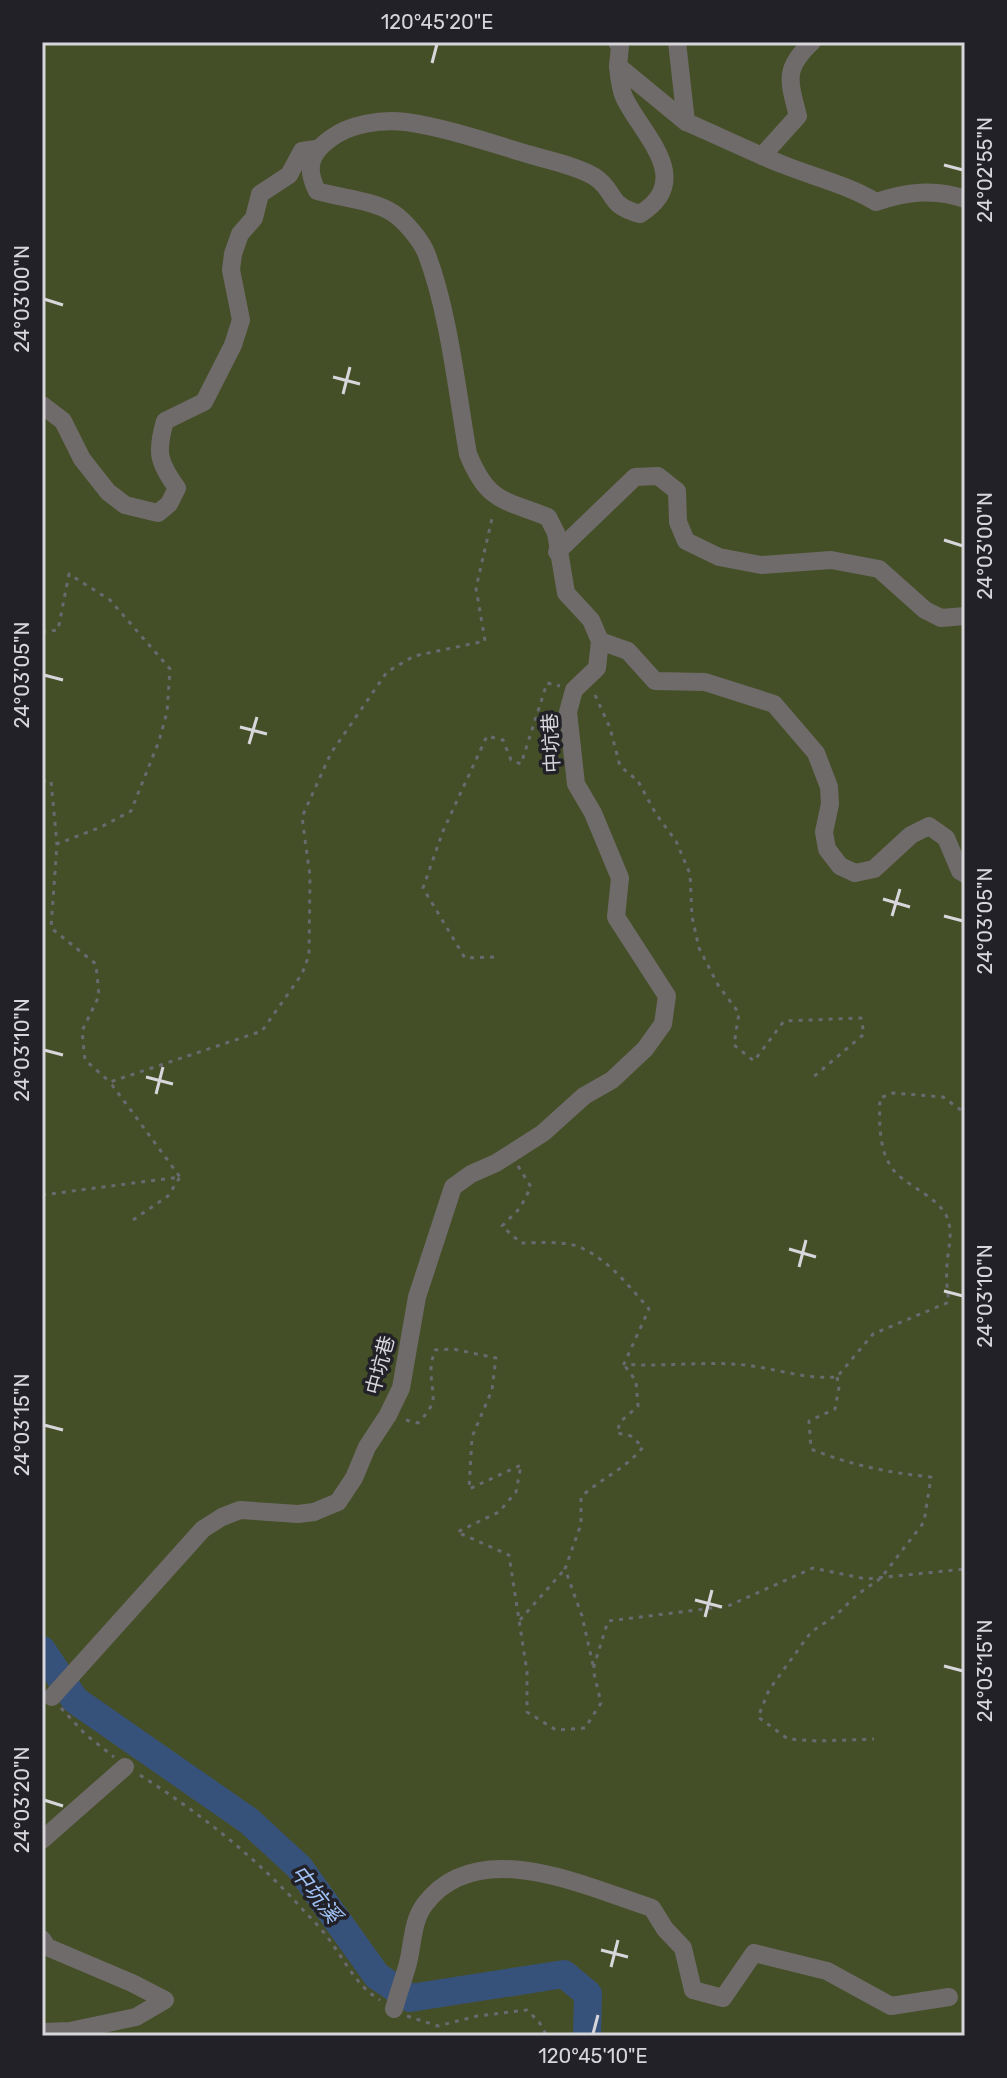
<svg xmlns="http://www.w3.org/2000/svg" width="1007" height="2078" font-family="Rubik,'Noto Sans TC',sans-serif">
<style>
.green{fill:#454f27}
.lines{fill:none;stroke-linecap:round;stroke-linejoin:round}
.river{stroke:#37527a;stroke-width:28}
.path{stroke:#6a696f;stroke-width:3;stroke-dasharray:4 6;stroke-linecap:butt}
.minor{stroke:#706b6b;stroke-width:18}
.ticks{fill:none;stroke:#d6d6db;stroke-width:3}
.labels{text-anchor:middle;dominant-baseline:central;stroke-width:7;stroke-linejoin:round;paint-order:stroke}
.street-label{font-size:20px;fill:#d6d6db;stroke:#222128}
.water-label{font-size:22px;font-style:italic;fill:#a1c4f8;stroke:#222128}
.neatline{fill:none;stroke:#d6d6db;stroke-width:3}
.ticks-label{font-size:20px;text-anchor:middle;fill:#d6d6db}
</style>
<rect width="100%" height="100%" fill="#2c2b32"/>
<rect class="green" x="42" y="42" width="923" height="1994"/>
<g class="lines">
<polyline class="river" points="42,1650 75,1700 249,1821 299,1867 377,1976 410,1998 564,1974 588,1994 587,2036"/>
<g class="path">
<polyline points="42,632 58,630 69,574 110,600 170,669 167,712 159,741 131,811 101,827 57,844 51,928 96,964 99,996 82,1031 85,1060 110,1082 262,1031 302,974 309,955 310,876 302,817 331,753 387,672 414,656 485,641 476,588 493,514"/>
<polyline points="595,695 610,728 620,766 638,781 656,814 676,841 690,874 692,917 699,948 718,985 739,1013 734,1045 754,1061 784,1021 861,1018 864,1034 811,1079"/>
<polyline points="42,781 51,781 57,844"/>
<polyline points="494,957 465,958 423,888 443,831 487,736 503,740 511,760 521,764 547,683 560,686"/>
<path d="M518,1166L531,1187L520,1208L502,1226L521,1243C540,1243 567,1240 584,1249C610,1262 630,1287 649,1309L624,1364C660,1367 696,1362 731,1364C768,1365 800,1380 837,1377L873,1334L949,1302C947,1290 946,1277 947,1265C948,1248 954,1231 946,1215C937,1199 917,1190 903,1179C878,1162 879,1125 880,1098L893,1093L943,1097L965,1113"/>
<polyline points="42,1195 180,1177 110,1082"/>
<polyline points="133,1220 168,1196 180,1177"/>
<path d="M837,1377L839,1387L835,1409L809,1421L811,1449C850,1465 890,1473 931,1477L924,1522L881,1578L858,1594L835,1616L811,1632L769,1690L758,1717L788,1739L818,1741L874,1739"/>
<path d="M406,1420L418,1423C441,1399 431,1397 431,1370C431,1363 433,1356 435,1350L453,1349L496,1358L492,1390L472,1437L469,1489L521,1465L516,1492L499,1512L457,1532L509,1555L527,1672V1712L556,1730L585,1728L601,1703L593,1669L608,1621L728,1606L813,1568L866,1579L965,1569"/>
<polyline points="520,1620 565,1569"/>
<path d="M593,1665L582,1616L565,1569L581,1524V1497C601,1478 626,1469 643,1447L631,1436L617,1433L620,1422L638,1406L636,1381L625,1366"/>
<polyline points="61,1708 85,1734 114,1757"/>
<path d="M140,1775C201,1814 257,1858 305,1912C315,1922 325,1933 333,1945C348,1966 357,1986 380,2000"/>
<polyline points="407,2016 438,2026 477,2016 527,2010 539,2022 547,2036"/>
</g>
<g class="minor">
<polyline points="617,42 620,46 618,66"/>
<path d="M686,122C719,136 751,152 784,165C814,177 848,185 876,202C906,192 935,188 965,199"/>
<path d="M762,156L798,116C789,81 783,69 812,42"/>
<path d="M42,405L63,421L82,459L108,492L125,505L158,513L169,504L177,488C158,462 156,452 165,421L204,402L233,345L241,320L231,270L233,254L240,234L254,218L260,194L289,175L302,151L316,149"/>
<polyline points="557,552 635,477 658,476 677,491 678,522 686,541 719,557 761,565 831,560 879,569 925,610 941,618 965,616"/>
<polyline points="600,641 628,651 655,681 705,682 774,704 816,753 829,787 830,804 824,832 827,849 840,866 855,873 874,869 911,835 929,826 946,838 960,871 965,874"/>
<path d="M52,1697L203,1529L222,1517L240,1510L298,1514L314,1512L338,1502L354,1478L367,1447L388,1415L401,1388L417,1297L453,1187L471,1174L496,1163L543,1133L584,1096L612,1080L645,1049L663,1024L667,996L616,917L620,878L593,813L576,784L568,712L574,690L597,668L600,641L591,620L566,593L556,533L548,517C503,499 488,503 468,454C457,392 449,313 427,255C422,241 405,221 393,213C373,200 340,198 317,191C306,169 309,154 330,139C349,124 381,119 406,122C448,128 490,143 531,155C551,161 577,166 595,177C617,192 606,205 640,214C696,179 641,134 624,97C620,88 619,76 618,66L686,122L677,42"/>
<polyline points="42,1840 125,1767"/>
<polyline points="42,1939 47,1947 132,1983 165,2000 136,2017 70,2031 42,2032"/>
<path d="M394,2009C398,1994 404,1978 408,1963C413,1943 412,1921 425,1904C478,1834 586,1887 652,1908L665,1929L683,1948L693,1990L723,1998L754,1953L827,1971L891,2006L949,1997"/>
</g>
</g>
<path class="ticks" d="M432,63L437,44M944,165L963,170M44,299L63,305M333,377L360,384M343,394L350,367M944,540L963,546M44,675L63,680M240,727L267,734M249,744L257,717M883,899L910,907M892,916L900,889M944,916L963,921M44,1050L63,1055M146,1077L173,1084M156,1094L163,1067M789,1249L816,1257M799,1267L806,1240M944,1291L963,1296M44,1425L63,1430M695,1600L722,1607M705,1617L712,1590M944,1666L963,1671M44,1800L63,1806M601,1950L628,1957M611,1967L618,1940M593,2034L598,2015"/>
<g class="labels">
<g class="street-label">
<text transform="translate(551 743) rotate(-93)">中坑巷</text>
<text transform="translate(380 1365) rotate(-75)">中坑巷</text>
</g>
<g class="water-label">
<text transform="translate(316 1894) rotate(52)">中坑溪</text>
</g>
</g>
<rect width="1007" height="2078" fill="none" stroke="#222128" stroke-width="88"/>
<rect x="44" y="44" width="919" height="1990" class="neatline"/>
<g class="ticks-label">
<text x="437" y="29">120°45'20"E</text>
<text transform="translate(985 170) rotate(-90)" y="7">24°02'55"N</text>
<text transform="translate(22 299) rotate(-90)" y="7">24°03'00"N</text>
<text transform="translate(985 546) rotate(-90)" y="7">24°03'00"N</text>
<text transform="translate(22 675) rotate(-90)" y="7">24°03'05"N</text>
<text transform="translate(985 921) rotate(-90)" y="7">24°03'05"N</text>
<text transform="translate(22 1050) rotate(-90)" y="7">24°03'10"N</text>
<text transform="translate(985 1296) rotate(-90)" y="7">24°03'10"N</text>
<text transform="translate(22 1425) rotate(-90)" y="7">24°03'15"N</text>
<text transform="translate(985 1671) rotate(-90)" y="7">24°03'15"N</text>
<text transform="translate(22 1800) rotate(-90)" y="7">24°03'20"N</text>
<text x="593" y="2063">120°45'10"E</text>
</g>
</svg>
